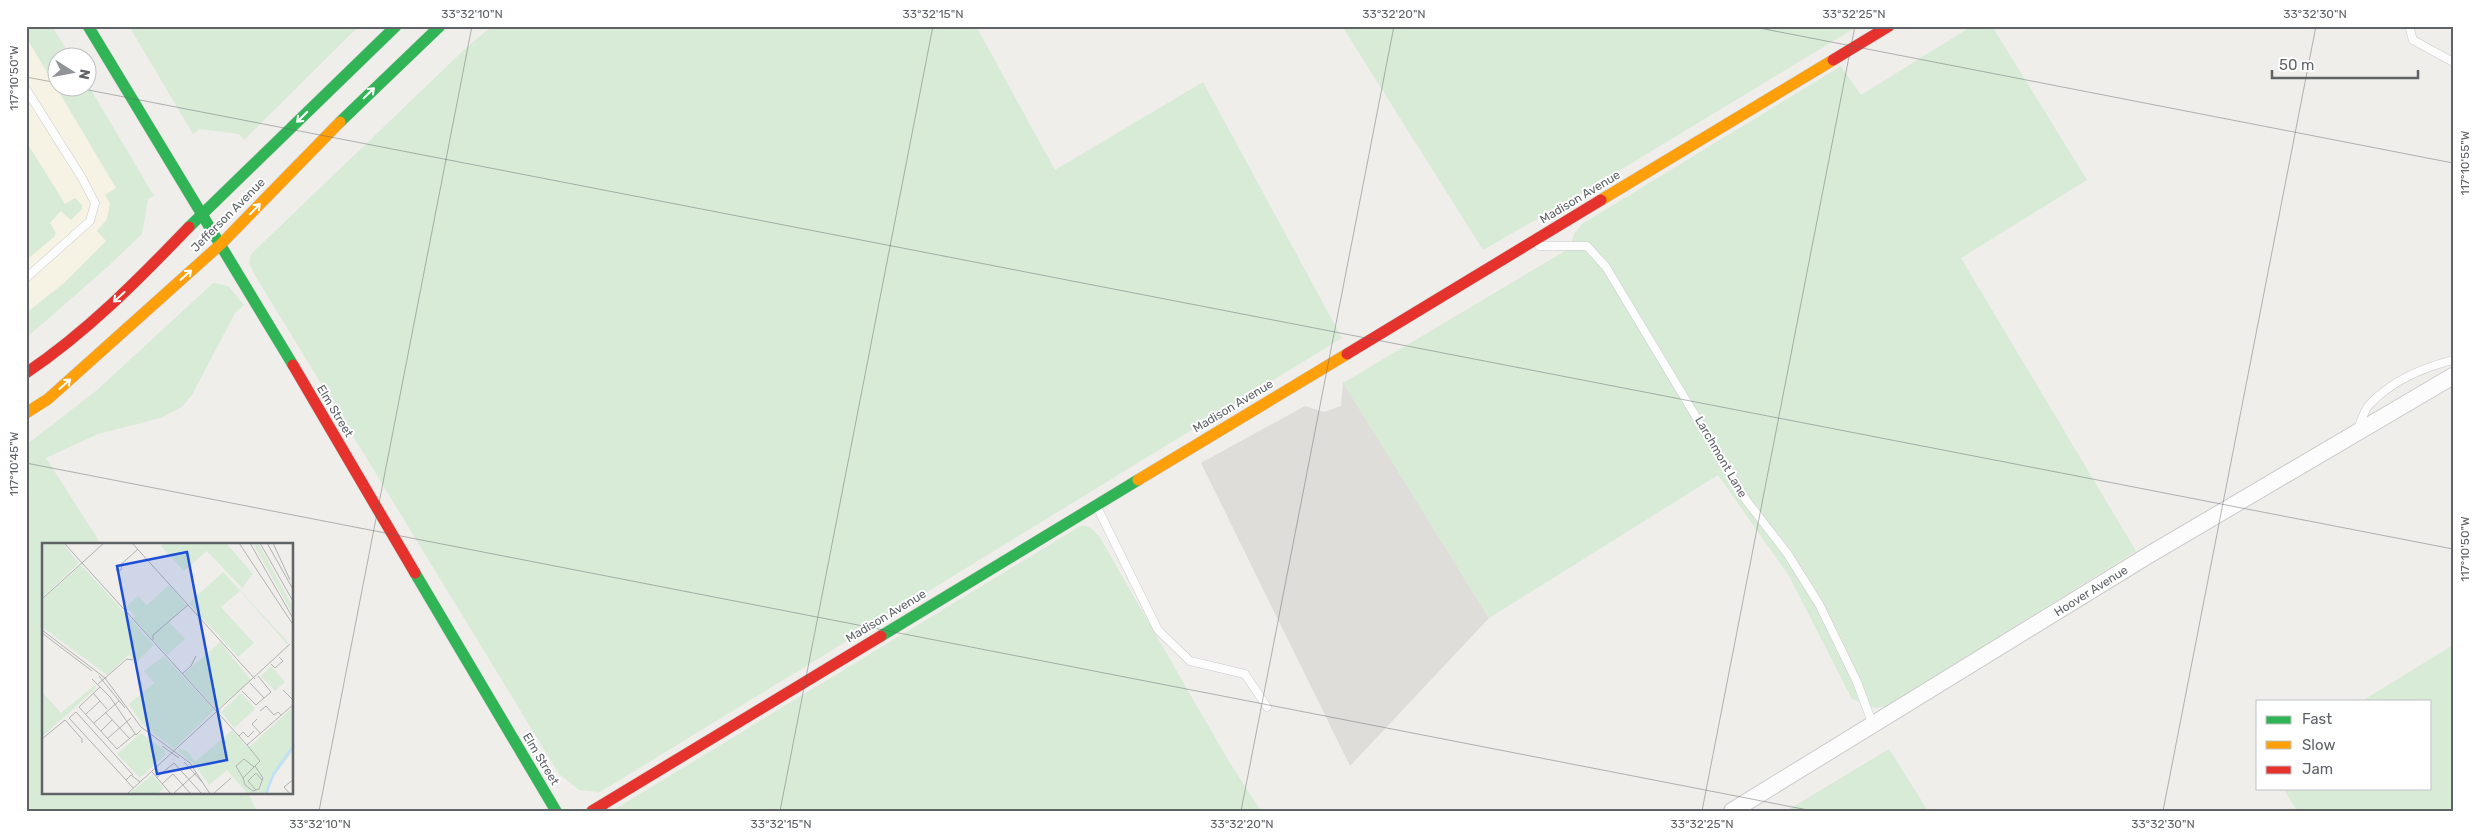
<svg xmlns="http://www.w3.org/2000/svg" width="2479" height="837" font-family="Rubik,sans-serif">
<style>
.commercial{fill:#f7f3e4}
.industrial{fill:#dfddda}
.green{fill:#d8ebd6}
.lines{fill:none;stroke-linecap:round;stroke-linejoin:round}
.lane-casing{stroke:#cbcccc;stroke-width:9}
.street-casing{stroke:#cbcccc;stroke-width:18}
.fast-casing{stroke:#cacacb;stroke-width:12}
.slow-casing{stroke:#cacacb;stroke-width:12}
.jam-casing{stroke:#cacacb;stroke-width:12}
.lane{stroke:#fdfcfc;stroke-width:8}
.street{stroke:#fdfcfc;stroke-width:16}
.fast{stroke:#30b455;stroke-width:11}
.slow{stroke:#ff9f0a;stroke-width:11}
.jam{stroke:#e5322d;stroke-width:11}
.oneway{stroke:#fff}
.ticks{fill:none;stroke:#5f6368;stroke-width:1;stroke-opacity:0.45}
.labels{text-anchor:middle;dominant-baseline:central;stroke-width:4;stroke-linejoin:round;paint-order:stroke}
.street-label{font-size:12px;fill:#5f6368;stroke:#fff}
.inset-river{fill:none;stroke:#bfe0f9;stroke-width:2.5}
.inset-road{fill:none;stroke:#b1b2b2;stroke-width:1}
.view{fill:#1d4ed8;fill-opacity:0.15;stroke:#1d4ed8;stroke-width:2.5}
.inset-edge{fill:none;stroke:#5f6368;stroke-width:2.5}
.neatline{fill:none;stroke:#5f6368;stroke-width:2}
.ticks-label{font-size:12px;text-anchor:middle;fill:#5f6368}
</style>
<rect width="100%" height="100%" fill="#efeeea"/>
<polygon class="commercial" points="26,26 58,58 58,88 88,88 154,196 148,199 142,234 103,271 26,338"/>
<polygon class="industrial" points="1343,382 1489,618 1350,766 1201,463 1305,406 1324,412 1341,406"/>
<g class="green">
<polygon points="26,26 52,26 71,57 58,58 58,88 88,88 88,85 154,196 148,199 142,234 103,271 26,338 26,313 64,283 106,241 97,231 107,219 110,203 105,195 116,188 26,37"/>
<polygon points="129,26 359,26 244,140 239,134 200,129 193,134"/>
<polygon points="492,26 976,26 1055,170 1203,82 1342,338 600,792 579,790 559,774 253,272 249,262 251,254 467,47"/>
<polygon points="1342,26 1858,26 1579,195 1483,250"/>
<polygon points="1972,26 1992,26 2087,180 1961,258 2136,551 1887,706 1875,708 1852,699 1789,576 1718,475 1489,618 1343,383 1570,248 1574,234 1582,224 1841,66 1861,95"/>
<polygon points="26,141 65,204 75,198 82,205 82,209 71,220 61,211 50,223 56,233 54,237 30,257 26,256"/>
<polygon points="213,283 228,286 244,305 235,313 192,395 182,407 161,418 98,434 46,458 101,544 44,544 44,793 248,793 257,811 26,811 26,445 97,390"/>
<polygon points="1082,525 1091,528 1099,536 1228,760 1261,811 612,811"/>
<polygon points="2453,645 2453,811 2297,811 2283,788 2430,788 2430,701 2362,701"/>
<polygon points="1889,749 1928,811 1786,811"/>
</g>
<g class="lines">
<g class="lane-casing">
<g id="lane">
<polyline points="2409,26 2413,40 2453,62"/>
<polyline points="26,89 82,178 95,203 90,221 26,278"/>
<polyline points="1539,246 1587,246 1606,267 1746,500 1787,553 1819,604 1857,682 1873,725"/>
<path d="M2358,429C2361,421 2364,410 2370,404C2393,380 2422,368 2453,360"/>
<polyline points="1097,507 1158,630 1190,661 1245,674 1267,707"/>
</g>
</g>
<g class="street-casing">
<polyline id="street" points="1732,811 2147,556 2453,376"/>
</g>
<g class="fast-casing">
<g id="fast">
<polyline points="88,26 293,365"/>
<polyline points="340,122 440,26"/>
<polyline points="189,227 396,26"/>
<polyline points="415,573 556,811"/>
<polyline points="881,636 1138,480"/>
</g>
</g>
<g class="slow-casing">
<g id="slow">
<polyline points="1601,200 1833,60"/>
<polyline points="26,413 48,399 221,244 340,122"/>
<polyline points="1138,480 1347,354"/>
</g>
</g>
<g class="jam-casing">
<g id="jam">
<polyline points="1833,60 1889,26"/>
<polyline points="1347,354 1601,200"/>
<polyline points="293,365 415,573"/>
<path d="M26,373C87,332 138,280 189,227"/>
<polyline points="592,811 881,636"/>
</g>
</g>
<use href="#lane" class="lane"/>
<use href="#street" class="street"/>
<use href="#fast" class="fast"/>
<use href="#slow" class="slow"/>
<use href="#jam" class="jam"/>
</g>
<defs><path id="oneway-shaft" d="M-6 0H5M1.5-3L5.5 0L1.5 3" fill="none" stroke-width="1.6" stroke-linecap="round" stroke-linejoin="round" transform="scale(1.25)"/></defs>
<g class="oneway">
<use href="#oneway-shaft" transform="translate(369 93) rotate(-44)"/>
<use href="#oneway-shaft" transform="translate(302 117) rotate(135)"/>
<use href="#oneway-shaft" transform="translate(255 209) rotate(-46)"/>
<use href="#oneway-shaft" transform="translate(186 275) rotate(-42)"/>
<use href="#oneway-shaft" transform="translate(119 297) rotate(138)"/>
<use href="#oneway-shaft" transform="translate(65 384) rotate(-42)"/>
</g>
<path class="ticks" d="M1749,26L2453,163M26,77L58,83M78,88L2453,549M26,463L1813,811M319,811L472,26M780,811L933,26M1241,811L1394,26M1702,811L1855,26M2163,811L2316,26"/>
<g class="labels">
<g class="street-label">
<text transform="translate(1580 197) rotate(-31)">Madison Avenue</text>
<text transform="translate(228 215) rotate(-45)">Jefferson Avenue</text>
<text transform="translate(1233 406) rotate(-31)">Madison Avenue</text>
<text transform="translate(335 411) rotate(59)">Elm Street</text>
<text transform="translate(1721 457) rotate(60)">Larchmont Lane</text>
<text transform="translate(2091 591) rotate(-32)">Hoover Avenue</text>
<text transform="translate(886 616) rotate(-31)">Madison Avenue</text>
<text transform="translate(541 759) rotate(59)">Elm Street</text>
</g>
</g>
<g transform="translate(42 543)">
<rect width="251" height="251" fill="#efeeea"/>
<path d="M0,0H20L37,20L0,55ZM122,0H184L211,31L200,45L165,8L142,28L119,3ZM211,0H216L251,64V72ZM39,22L112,102L94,119L87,112L65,132L0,84V57ZM181,29L245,98L246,103L244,105L245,101L198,48L179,64L212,100L196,114L147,60ZM127,42L144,62L127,79L143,96L125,112L91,75L93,73L84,64L96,53L105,62ZM178,99L209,137L175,167L142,131ZM122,113L172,167L132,206L101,182L87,161L112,140L102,128ZM229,123L243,139L233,148L219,133ZM54,141L53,146L0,194V149L19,170ZM199,150L213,166L192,185L179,169ZM251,164V208L232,233L225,251H206L185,227L167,242L152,221L136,208L137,205L146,209L153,219L190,187L206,205ZM99,190L123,208V212L98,235L75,211ZM110,232L122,245L115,251H87Z" fill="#d8ebd6"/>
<path class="inset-river" d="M224,251L231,232L252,202"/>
<path class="inset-road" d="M22,0L205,202L252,161M90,0L213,136M197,0L252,83M208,0L252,77M218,0L252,60M225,0L252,48M231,0L248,37M80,21L79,27L75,28L74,26L96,6M0,56L62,0M0,87L63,135L99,184L148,220L168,251M0,90L50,128M111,97V92L146,62M229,121L233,125L241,118L237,114M140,131L149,123L154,113M57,133L83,165M50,136L68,154L94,192L99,187M208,140L222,155M56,141L85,116L91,117M58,144L37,164L75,206L93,191M241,147L252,158M200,148L214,162L229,149L216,133M51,150L65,166M218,168L224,163L232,172L236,169L239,172M63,169L87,195M44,171L58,158M215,176L210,181L219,191M52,180L77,158M59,188L70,177M197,193L201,189L206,194L212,188M66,195L89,175M0,196L23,177L40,196V200M205,202L218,218L201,235L203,242L211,248L217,246L221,235L213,223M120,203L137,215M142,219L161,240M110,229L129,251M114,235L132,220L160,251M201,235L194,223L202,216L212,224M84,237L27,175L34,169L91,232M120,241L131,231L149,251M91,245L84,237L89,232L98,239M214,247L206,238L214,230L220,237M85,251L248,101M131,251L154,230M171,251L189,235M248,251L242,244L252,236"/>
<path class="view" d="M145,9L185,217L115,231L75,23Z"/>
<rect width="251" height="251" class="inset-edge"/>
</g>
<rect width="2479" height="837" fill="none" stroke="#ffffff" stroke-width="55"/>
<rect x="2256" y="700" width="175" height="90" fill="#ffffff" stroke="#bfc1c3"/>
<rect x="2266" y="716" width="25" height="8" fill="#30b455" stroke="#bfc1c3"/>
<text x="2302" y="724" font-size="15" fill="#5f6368">Fast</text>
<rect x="2266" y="741" width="25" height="8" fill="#ff9f0a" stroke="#bfc1c3"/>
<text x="2302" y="750" font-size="15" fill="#5f6368">Slow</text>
<rect x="2266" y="766" width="25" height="8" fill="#e5322d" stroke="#bfc1c3"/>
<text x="2302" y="774" font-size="15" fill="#5f6368">Jam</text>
<g transform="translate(72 72) rotate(101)"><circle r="24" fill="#ffffff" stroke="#bfc1c3"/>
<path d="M0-4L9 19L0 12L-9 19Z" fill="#919496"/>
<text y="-8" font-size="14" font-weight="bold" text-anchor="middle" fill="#5f6368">N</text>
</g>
<path d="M2272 70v8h146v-8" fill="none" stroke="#5f6368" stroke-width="2.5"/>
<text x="2279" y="70" font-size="15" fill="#5f6368" stroke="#ffffff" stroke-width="4" paint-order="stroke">50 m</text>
<rect x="28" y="28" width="2424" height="782" class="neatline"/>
<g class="ticks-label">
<text x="472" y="18">33°32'10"N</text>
<text x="933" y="18">33°32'15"N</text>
<text x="1394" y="18">33°32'20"N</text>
<text x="1854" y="18">33°32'25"N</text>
<text x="2315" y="18">33°32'30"N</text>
<text transform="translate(14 78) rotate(-90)" y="4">117°10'50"W</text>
<text transform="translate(2465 163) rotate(-90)" y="4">117°10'55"W</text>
<text transform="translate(14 464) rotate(-90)" y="4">117°10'45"W</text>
<text transform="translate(2465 549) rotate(-90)" y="4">117°10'50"W</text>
<text x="320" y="828">33°32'10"N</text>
<text x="781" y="828">33°32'15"N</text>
<text x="1242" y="828">33°32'20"N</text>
<text x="1702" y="828">33°32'25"N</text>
<text x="2163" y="828">33°32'30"N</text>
</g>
</svg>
